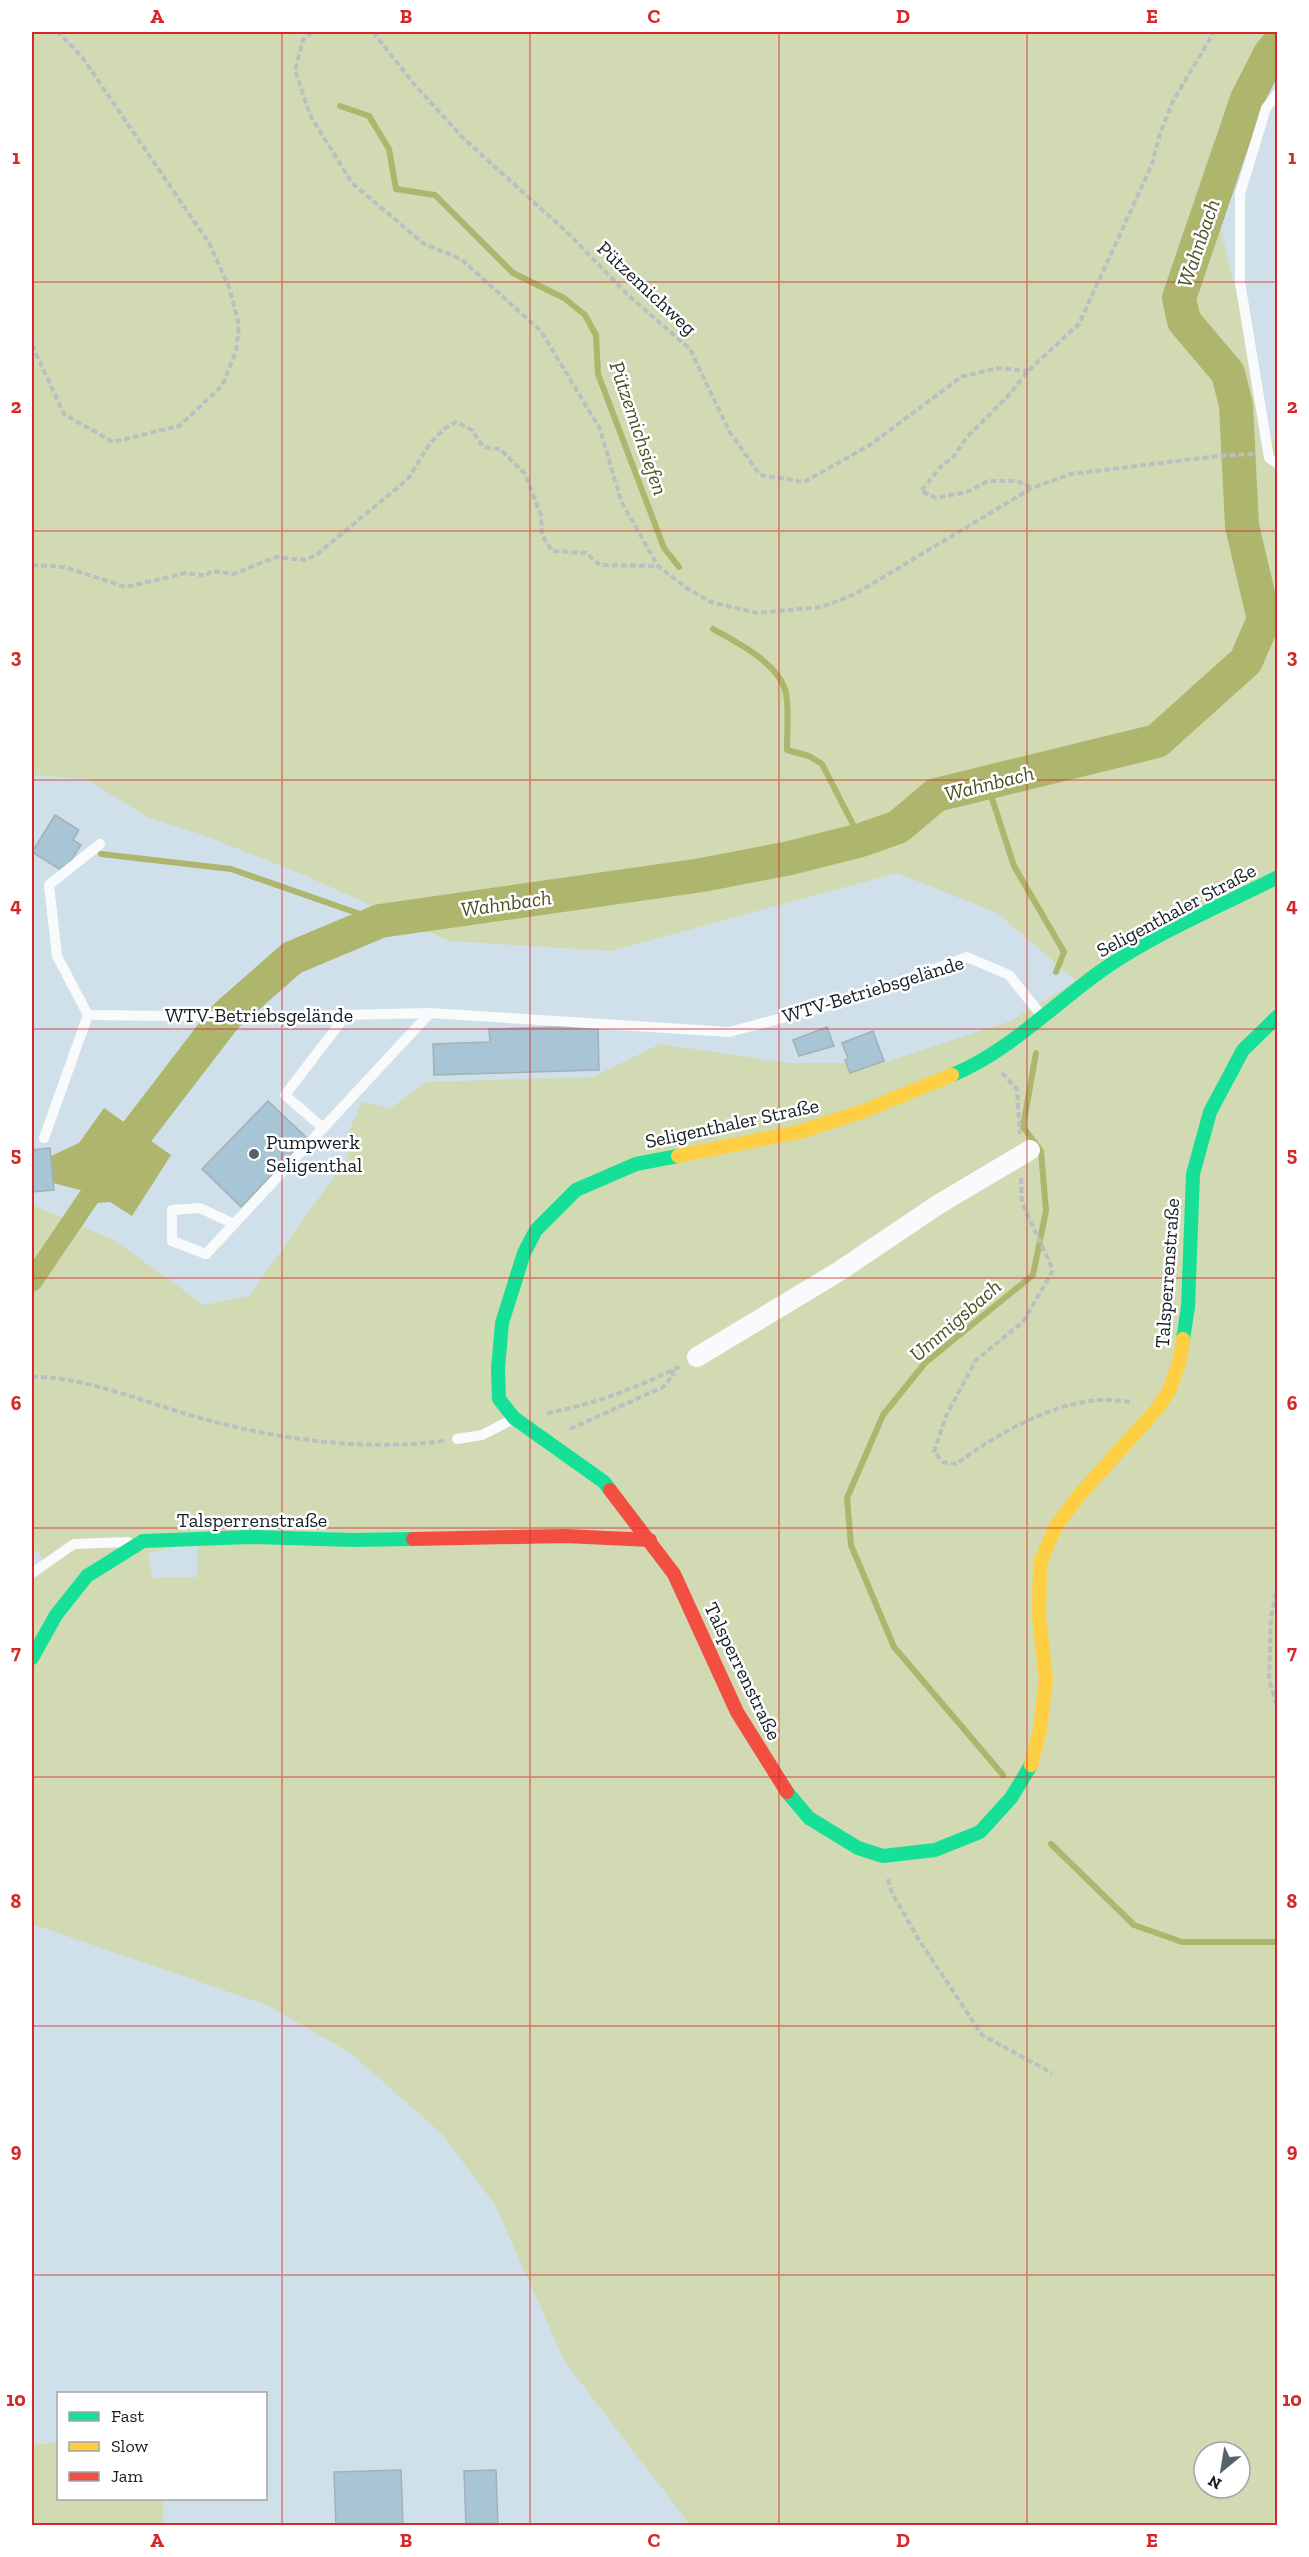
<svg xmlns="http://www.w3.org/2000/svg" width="1309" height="2557" font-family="'Zilla Slab',serif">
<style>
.green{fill:#d1dab2;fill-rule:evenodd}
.water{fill:#aeb56d}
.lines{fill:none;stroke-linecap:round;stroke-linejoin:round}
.stream{stroke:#aeb56d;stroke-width:6}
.canal{stroke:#aeb56d;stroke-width:21}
.river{stroke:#aeb56d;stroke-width:34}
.building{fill:#a7c5d4;stroke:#a3b0b7;stroke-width:1.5}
.path{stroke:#babfc2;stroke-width:4;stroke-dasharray:6 3;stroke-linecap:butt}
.lane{stroke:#f8fafc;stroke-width:10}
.street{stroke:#f8fafc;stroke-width:20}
.fast{stroke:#16e098;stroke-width:14}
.slow{stroke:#ffcf43;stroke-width:14}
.jam{stroke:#f24e42;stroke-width:14}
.grid{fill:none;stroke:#d62828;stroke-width:1.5;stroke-opacity:0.55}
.poi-dot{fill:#56636a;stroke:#fff;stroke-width:2}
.labels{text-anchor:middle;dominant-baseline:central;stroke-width:5;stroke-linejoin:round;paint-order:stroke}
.street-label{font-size:20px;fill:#141f25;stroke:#fff}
.poi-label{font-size:20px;fill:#141f25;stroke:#fff;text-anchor:start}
.water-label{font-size:21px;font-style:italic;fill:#4d4f24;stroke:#fff}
.neatline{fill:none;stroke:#d62828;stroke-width:2}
.grid-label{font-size:20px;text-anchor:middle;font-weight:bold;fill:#d62828}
</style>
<rect width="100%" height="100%" fill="#d0e0ea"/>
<g class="green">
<path d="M32,32H1277V43L1264,66L1219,221L1271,438L1278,442L1277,2525H690L565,2362L495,2205L442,2134L349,2052L267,2005L32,1924V1581L48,1569L37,1550L32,1553V1205L114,1240L204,1305L249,1296L348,1157V1133L362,1102L391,1108L427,1082L593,1077L660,1044L790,1063H882L1011,1021L1076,981L997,913L897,873L611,951L449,941L304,875L200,834L147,817L87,779L32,775ZM197,1542V1577L152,1578L148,1553ZM1204,2452H1240V2488H1204Z"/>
<polygon points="58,2442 58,2498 163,2499 163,2525 36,2525 32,2520 32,2445"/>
</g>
<polygon class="water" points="104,1108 171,1155 132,1216 110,1202 96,1203 83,1225 68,1216 84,1191 53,1183 51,1156 79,1143"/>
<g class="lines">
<g class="stream">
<polyline points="340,106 369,116 389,149 396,189 435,195 513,273 564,298 585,315 596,335 598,374 664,548 679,567"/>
<path d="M713,629C737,642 780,664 786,693C789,711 787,732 787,750L809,756L822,764L861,840"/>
<polyline points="987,783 1014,866 1064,952 1056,972"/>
<polyline points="101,854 231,869 380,921"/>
<polyline points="1003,1775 894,1647 851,1545 847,1498 883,1415 925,1363 1033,1275 1046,1211 1041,1151 1023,1127 1036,1053"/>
<polyline points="1051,1844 1134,1925 1182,1942 1278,1942"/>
</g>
<polyline class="canal" points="32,1281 89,1197"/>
<polyline class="river" points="106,1163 114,1162 226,1016 292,958 380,921 702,875 790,858 861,840 898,827 936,795 1157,741 1246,661 1264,619 1242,526 1236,405 1228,373 1184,321 1179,298 1247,99 1270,54 1278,44"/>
</g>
<g class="building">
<polygon points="55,815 79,830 73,840 81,845 64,872 32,852"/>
<polygon points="598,1026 599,1070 434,1075 433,1044 490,1042 489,1029"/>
<polygon points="827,1027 834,1046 799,1056 793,1040"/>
<polygon points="873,1031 884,1061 850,1073 845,1060 848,1058 842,1043"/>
<polygon points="268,1101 307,1138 241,1207 202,1169"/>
<polygon points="50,1148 54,1190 32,1192 32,1150"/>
<polygon points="401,2470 403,2526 336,2526 334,2472"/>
<polygon points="496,2470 498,2526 466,2526 464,2471"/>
</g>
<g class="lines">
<g class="path">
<polyline points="312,32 303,40 295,70 310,115 352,183 424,244 461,259 541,331 600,429 621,501 658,566 688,589 711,602 757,613 822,607 855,594 1032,488 1071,474 1218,456 1254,454"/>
<polyline points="373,32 414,84 463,138 568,233 629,296 690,349 729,431 760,475 804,482 870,445 961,377 997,368 1028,371"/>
<polyline points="32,345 64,414 113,442 179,426 222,386 236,351 239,325 229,287 209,243 82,57 58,32"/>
<polyline points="1031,487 1017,481 988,481 967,492 936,498 921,491 943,464 952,459 967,437 1008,396 1028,371 1079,324 1152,164 1160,134 1173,101 1214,32"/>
<polyline points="32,565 64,567 126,587 186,573 206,576 211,571 234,574 276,557 304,560 315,556 408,479 430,443 444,429 456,422 472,430 483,447 500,449 525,474 541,515 542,535 552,551 586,553 600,565 658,566"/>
<polyline points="1002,1073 1017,1089 1020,1134"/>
<path d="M1021,1178L1022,1203L1053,1270L1023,1322L976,1360L946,1416L934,1452L943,1462L956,1464C1002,1430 1075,1388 1133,1403"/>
<path d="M32,1377C80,1376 140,1400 186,1414C268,1438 359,1452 444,1441"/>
<path d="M547,1413C594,1405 638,1387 681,1366"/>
<polyline points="570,1429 663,1387 673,1375 672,1370"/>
<polyline points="1278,1584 1271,1616 1269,1680 1278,1709"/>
<polyline points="888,1879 892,1893 919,1940 982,2035 1052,2073"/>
</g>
<g class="lane">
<polyline points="1278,93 1266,108 1240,194 1240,282 1269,458 1278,464"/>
<polyline points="88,1015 260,1017 430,1013 729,1032 850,1000 967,957 1009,975 1042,1016"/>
<polyline points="323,1128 285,1095 347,1014"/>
<polyline points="44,1138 88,1015 57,956 49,885 100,844"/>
<polyline points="234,1224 200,1208 172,1210 172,1241 206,1254 234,1224 430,1013"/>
<polyline points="457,1439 482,1435 513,1419"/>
<polyline points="32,1573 74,1544 128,1542"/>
</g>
<polyline class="street" points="697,1357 838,1272 939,1204 1030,1150"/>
<g class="fast">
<path d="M952,1075C1008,1052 1052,1006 1101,971C1155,933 1219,907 1278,877"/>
<polyline points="1183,1339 1188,1307 1193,1174 1210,1112 1243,1050 1278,1016"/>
<polyline points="610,1490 604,1482 514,1418 499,1399 498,1369 502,1323 524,1253 536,1230 576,1190 636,1164 678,1156"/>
<polyline points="32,1658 56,1615 87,1576 143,1541 250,1537 353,1540 413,1539"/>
<polyline points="787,1792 809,1818 858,1848 883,1856 935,1850 980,1832 1011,1798 1031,1765"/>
</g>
<g class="slow">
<polyline points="678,1156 799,1132 864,1111 952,1075"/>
<polyline points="1031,1765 1040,1730 1046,1679 1039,1616 1040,1563 1056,1526 1081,1493 1157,1409 1169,1391 1180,1360 1183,1339"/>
</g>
<g class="jam">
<polyline points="610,1490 674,1574 737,1712 787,1792"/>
<polyline points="413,1539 565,1536 650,1540"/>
</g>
</g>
<path class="grid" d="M282,32V2526M530,32V2526M779,32V2526M1027,32V2526M32,282H1278M32,531H1278M32,780H1278M32,1029H1278M32,1278H1278M32,1528H1278M32,1777H1278M32,2026H1278M32,2275H1278"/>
<circle class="poi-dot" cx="254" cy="1154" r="6"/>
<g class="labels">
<g class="street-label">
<text transform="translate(647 288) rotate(43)">Pützemichweg</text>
<text transform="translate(1176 910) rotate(-28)">Seligenthaler Straße</text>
<text transform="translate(873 989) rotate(-17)">WTV-Betriebsgelände</text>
<text x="259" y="1015">WTV-Betriebsgelände</text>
<text transform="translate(732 1123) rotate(-12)">Seligenthaler Straße</text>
<text transform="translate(1167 1273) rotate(-86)">Talsperrenstraße</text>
<text x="252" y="1520">Talsperrenstraße</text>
<text transform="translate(743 1671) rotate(64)">Talsperrenstraße</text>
</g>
<g class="poi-label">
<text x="266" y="1142">Pumpwerk<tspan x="266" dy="23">Seligenthal</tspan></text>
</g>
<g class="water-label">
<text transform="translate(1198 243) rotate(-71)">Wahnbach</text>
<text transform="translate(639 428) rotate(71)">Pützemichsiefen</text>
<text transform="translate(989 783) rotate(-14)">Wahnbach</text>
<text transform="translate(506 903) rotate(-8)">Wahnbach</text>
<text transform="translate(955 1320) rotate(-41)">Ummigsbach</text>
</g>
</g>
<rect width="1309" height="2557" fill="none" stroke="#ffffff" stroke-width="66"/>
<rect x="57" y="2392" width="210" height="108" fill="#ffffff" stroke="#a1a5a8" stroke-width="1.5"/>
<rect x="69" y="2412" width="30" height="9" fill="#16e098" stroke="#a1a5a8" stroke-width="1.5"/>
<text x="111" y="2422" font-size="18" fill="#141f25">Fast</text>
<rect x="69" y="2442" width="30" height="9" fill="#ffcf43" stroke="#a1a5a8" stroke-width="1.5"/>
<text x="111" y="2452" font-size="18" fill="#141f25">Slow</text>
<rect x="69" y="2472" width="30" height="9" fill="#f24e42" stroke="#a1a5a8" stroke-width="1.5"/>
<text x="111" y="2482" font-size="18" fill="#141f25">Jam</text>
<g transform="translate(1222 2470) rotate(210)"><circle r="28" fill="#ffffff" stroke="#a1a5a8" stroke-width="1.5"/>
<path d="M0-4.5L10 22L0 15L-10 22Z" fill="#56636a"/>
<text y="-9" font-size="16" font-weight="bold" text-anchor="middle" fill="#141f25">N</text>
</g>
<rect x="33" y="33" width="1243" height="2491" class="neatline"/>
<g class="grid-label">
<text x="157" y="23">A</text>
<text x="406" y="23">B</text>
<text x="654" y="23">C</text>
<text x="903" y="23">D</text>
<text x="1152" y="23">E</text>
<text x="16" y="164">1</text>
<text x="1292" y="164">1</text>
<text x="16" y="413">2</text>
<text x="1292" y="413">2</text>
<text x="16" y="663">3</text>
<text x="1292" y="663">3</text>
<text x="16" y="912">4</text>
<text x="1292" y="912">4</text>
<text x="16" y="1161">5</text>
<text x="1292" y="1161">5</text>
<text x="16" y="1410">6</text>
<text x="1292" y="1410">6</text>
<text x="16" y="1659">7</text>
<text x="1292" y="1659">7</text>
<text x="16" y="1908">8</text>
<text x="1292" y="1908">8</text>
<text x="16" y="2157">9</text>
<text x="1292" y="2157">9</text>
<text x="16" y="2406">10</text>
<text x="1292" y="2406">10</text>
<text x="157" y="2547">A</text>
<text x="406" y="2547">B</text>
<text x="654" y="2547">C</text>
<text x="903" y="2547">D</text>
<text x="1152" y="2547">E</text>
</g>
</svg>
